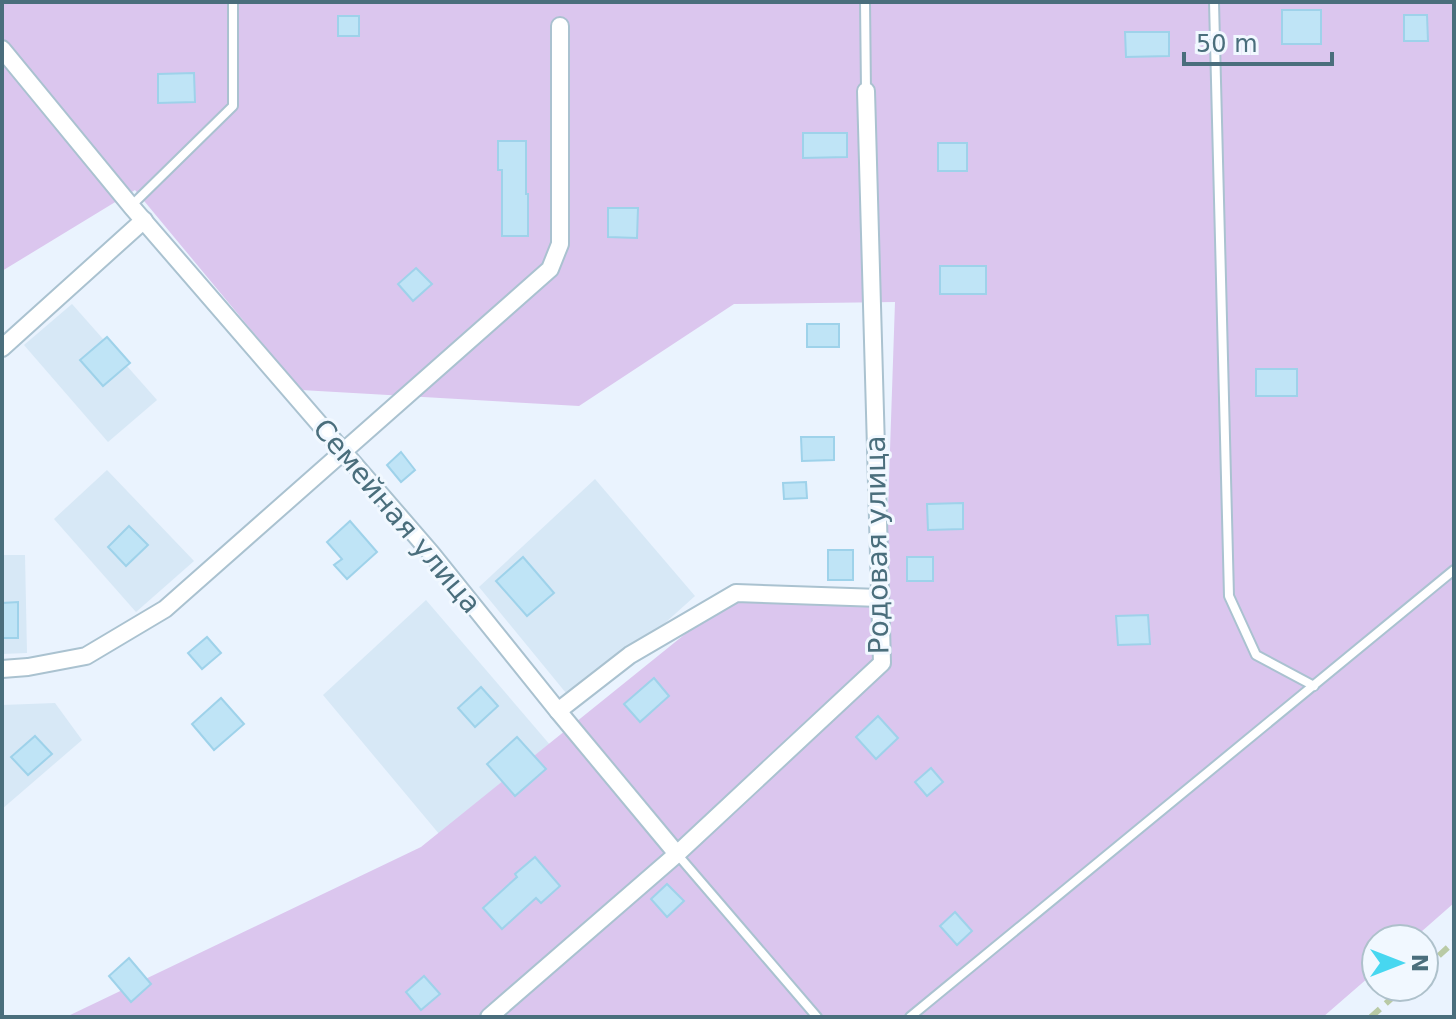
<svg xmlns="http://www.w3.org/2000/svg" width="1456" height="1019" font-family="'DejaVu Sans',sans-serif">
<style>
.residential{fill:#d7e8f6}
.green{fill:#dbc6ee}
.building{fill:#bfe4f6;stroke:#9ed2ea;stroke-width:2}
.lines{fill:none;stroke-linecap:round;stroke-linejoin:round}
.service-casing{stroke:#aac2d0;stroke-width:12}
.minor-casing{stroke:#aac2d0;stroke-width:20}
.service{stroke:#fff;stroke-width:8}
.minor{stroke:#fff;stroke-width:16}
.rail{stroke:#b9caa5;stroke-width:6;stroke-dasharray:12 8;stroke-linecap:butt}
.labels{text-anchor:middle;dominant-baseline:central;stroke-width:6;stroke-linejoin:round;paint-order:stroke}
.street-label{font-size:28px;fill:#4a6e7c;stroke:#f1f8ff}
</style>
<rect width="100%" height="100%" fill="#eaf3fe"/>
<g class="residential">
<polygon points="72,304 157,400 108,442 24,345"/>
<polygon points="107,470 194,561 136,612 54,519"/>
<polygon points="595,479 695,596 575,704 479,587"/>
<polygon points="2,555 25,555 27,653 2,654"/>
<polygon points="426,600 569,767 460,859 323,695"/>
<polygon points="55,703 82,740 2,809 2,705"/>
</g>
<polygon class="green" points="2,2 1454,2 1454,903 1413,939 1376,939 1376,971 1323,1017 66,1017 421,847 736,593 885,598 895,302 734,304 579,406 301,390 135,190 2,271"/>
<g class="building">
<rect x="1282" y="10" width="39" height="34"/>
<polygon points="1404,15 1427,15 1428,41 1404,41"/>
<rect x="338" y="16" width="21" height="20"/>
<polygon points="1125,32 1169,32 1169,56 1126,57"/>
<polygon points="194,73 195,102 158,103 158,74"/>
<polygon points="803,133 847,133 847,157 803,158"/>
<polygon points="498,141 526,141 526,194 528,194 528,236 502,236 502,170 498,170"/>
<rect x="938" y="143" width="29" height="28"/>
<polygon points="608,208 638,208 637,238 608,237"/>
<rect x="940" y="266" width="46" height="28"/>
<polygon points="416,268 432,284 413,301 398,284"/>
<rect x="807" y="324" width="32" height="23"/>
<polygon points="107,337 130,363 103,386 80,360"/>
<rect x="1256" y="369" width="41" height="27"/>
<polygon points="801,437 834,437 834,460 802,461"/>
<polygon points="401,452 415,470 401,482 387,465"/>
<polygon points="806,482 807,498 784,499 783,483"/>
<polygon points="963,503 963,529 928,530 927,504"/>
<polygon points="350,521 377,552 347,579 334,565 342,559 327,542"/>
<polygon points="129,526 148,545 126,566 108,547"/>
<rect x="828" y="550" width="25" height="30"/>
<polygon points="523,557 554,593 527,616 496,581"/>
<rect x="907" y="557" width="26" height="24"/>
<polygon points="18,602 18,638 2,638 2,603"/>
<polygon points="1148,615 1150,644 1118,645 1116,616"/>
<polygon points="207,637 221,653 202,669 188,653"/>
<polygon points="654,678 669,696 640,722 624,704"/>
<polygon points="481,687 498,706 475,727 458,708"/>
<polygon points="221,698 244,724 214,750 192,724"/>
<polygon points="878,716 898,738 876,759 856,737"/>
<polygon points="35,736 52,754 28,775 11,757"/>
<polygon points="517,737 546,769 515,796 487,764"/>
<polygon points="931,768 943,782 927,796 915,782"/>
<polygon points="535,857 560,886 541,903 536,898 502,929 483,908 517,877 515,874"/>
<polygon points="667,884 684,901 667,917 651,899"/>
<polygon points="955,912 972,931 957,945 940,926"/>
<polygon points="129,958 151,984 131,1002 109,976"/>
<polygon points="424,976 440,994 421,1010 406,992"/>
</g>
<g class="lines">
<g class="service-casing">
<g id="service">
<polyline points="865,2 866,91"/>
<polyline points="1214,2 1229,596 1256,655 1314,686"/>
<polyline points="131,206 233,106 233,2"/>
<polyline points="677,854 817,1017"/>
<polyline points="910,1017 1454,570"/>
</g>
</g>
<g class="minor-casing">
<g id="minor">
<polyline points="2,49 131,206 431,553 558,711 630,655 736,593 880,598"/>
<polyline points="2,348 144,220"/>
<polyline points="2,669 28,667 86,656 165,609 550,269 560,244 560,26"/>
<polyline points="558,711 677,854"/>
<polyline points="489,1017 677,854 882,663 866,91"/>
</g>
</g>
<use href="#service" class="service"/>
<use href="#minor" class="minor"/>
<g class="rail">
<polyline points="1424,969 1454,942"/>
<polyline points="1371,1017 1404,987"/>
</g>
</g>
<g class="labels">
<g class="street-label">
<text transform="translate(397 516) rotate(50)">Семейная улица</text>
<text transform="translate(877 545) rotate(-91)">Родовая улица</text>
</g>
</g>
<rect width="1456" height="1019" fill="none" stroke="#4a6e7c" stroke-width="8"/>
<g transform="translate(1400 963) rotate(90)"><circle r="38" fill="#f1f8ff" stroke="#aec1cb" stroke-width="2"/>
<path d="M0-6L14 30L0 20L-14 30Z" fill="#47d7f0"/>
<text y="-12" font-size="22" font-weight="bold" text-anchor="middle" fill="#4a6e7c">N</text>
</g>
<path d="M1184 52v12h148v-12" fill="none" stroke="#4a6e7c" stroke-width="4"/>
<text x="1196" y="52" font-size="24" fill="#4a6e7c" stroke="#f1f8ff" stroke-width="6" paint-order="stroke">50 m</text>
</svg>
